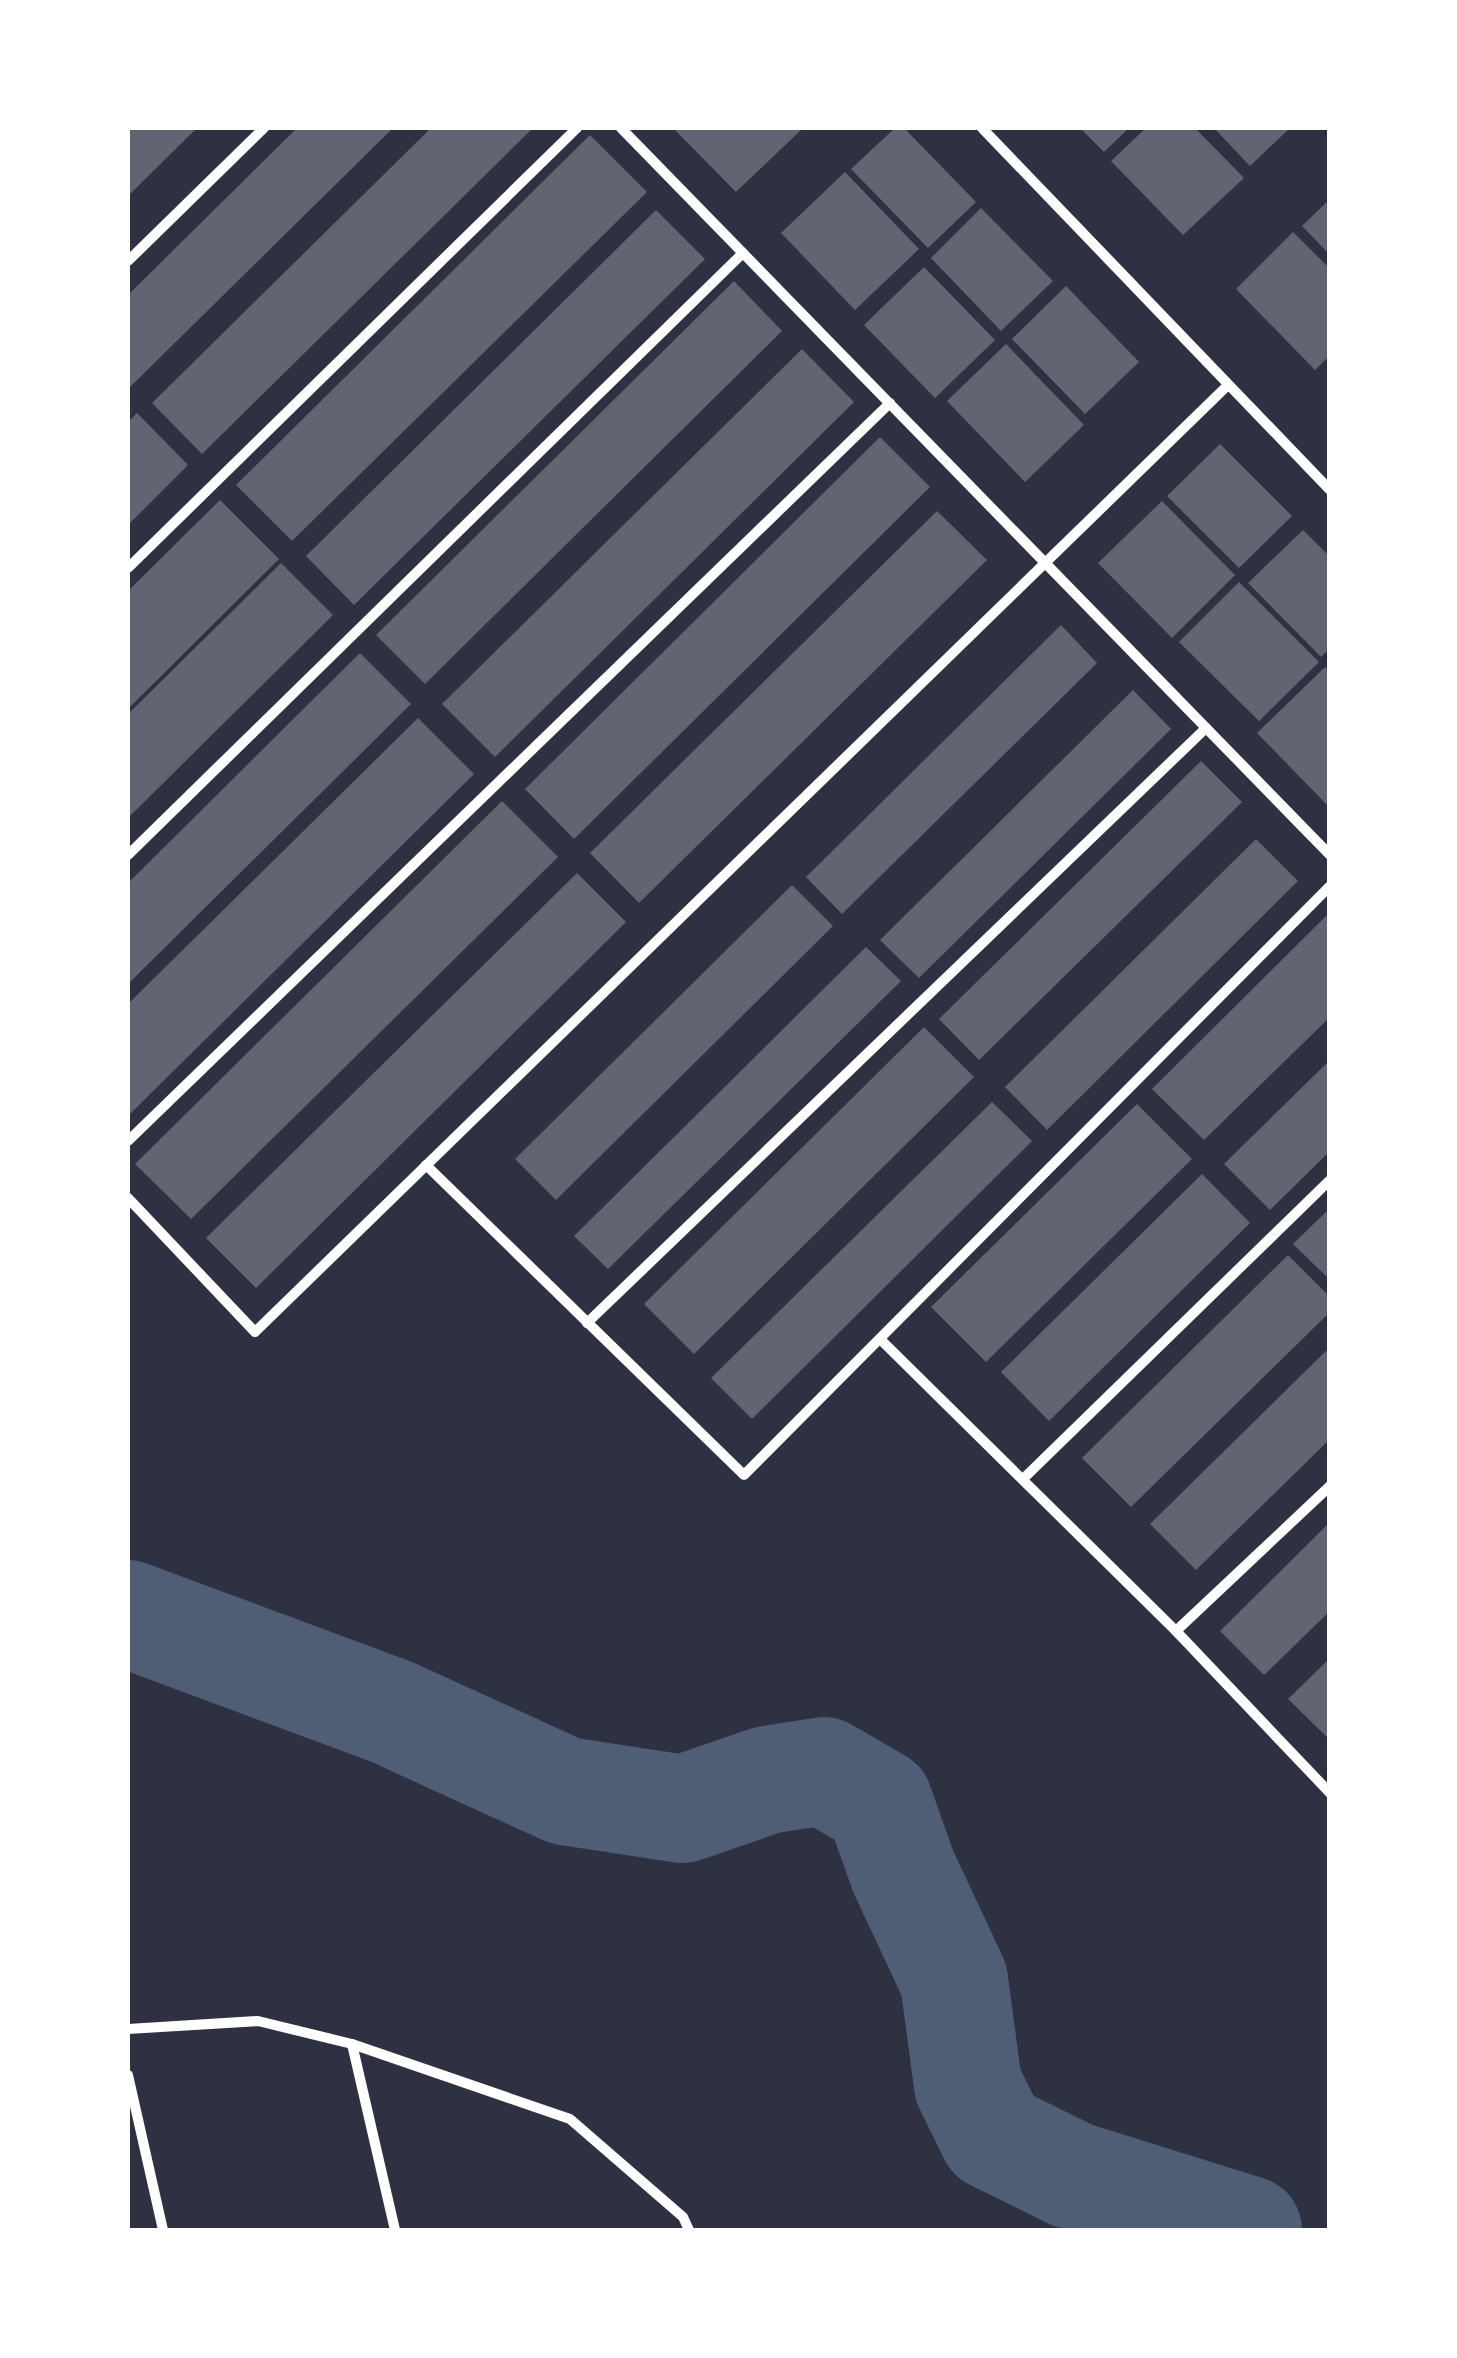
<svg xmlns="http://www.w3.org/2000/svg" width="1457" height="2358" font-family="'DejaVu Sans',sans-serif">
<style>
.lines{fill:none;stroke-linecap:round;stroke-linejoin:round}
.river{stroke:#4f5d75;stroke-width:108}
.building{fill:#626471}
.minor{stroke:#fff;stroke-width:10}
</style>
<rect width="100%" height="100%" fill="#2d3142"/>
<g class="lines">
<polyline class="river" points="128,1614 392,1712 565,1791 683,1809 767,1780 824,1771 879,1803 903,1871 954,1980 968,2085 993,2136 1072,2175 1248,2230"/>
</g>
<g class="building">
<polygon points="128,128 197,128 128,196"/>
<polygon points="297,128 393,128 128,389 128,295"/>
<polygon points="431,128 533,128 202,454 152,403"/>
<polygon points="673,128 803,128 736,192"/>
<polygon points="895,128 904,128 976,202 928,248 851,169"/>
<polygon points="1080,128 1129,128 1104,152"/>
<polygon points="1146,128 1195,128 1244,178 1183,235 1111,161"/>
<polygon points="1214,128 1290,128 1250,166"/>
<polygon points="590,135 647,192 292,541 236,485"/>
<polygon points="845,172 919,249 855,310 781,233"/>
<polygon points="1330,199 1330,255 1302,226"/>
<polygon points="981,208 1053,281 1001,331 931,258"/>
<polygon points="656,210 705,259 354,605 306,556"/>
<polygon points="1293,232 1330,269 1330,355 1315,370 1236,289"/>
<polygon points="924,267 995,340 935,398 864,325"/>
<polygon points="734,281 782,331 425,684 376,635"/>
<polygon points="1066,286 1139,362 1085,414 1012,339"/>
<polygon points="1006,344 1084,425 1025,482 947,401"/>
<polygon points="802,349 854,402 495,757 442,704"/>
<polygon points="137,413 188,465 128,525 128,422"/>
<polygon points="880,437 930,487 574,839 525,789"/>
<polygon points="1220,444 1292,516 1239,568 1167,496"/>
<polygon points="220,500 279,559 128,709 128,591"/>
<polygon points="1162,501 1235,575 1172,638 1098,563"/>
<polygon points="937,511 987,560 639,903 590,853"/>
<polygon points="1303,530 1330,557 1330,648 1321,657 1248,583"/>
<polygon points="281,563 333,615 128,818 128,714"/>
<polygon points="1239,582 1319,662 1259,721 1179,642"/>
<polygon points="1061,625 1097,663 842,914 806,877"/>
<polygon points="360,653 411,704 128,984 128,883"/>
<polygon points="1325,667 1330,671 1330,808 1257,733"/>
<polygon points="1133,690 1171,729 919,978 880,940"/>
<polygon points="418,718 474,774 128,1116 128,1004"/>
<polygon points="1201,761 1242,802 979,1060 939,1019"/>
<polygon points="502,801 558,857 191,1219 135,1164"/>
<polygon points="1256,839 1298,881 1047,1130 1005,1087"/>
<polygon points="577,873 626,922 256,1288 206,1238"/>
<polygon points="792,885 833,926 556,1200 515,1159"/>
<polygon points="1327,915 1330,1017 1204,1140 1152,1089"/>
<polygon points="866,947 901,981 608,1269 574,1236"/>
<polygon points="924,1027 974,1077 694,1354 644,1304"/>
<polygon points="1330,1060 1330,1151 1270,1210 1224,1164"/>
<polygon points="992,1102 1032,1141 752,1419 711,1378"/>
<polygon points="1137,1104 1192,1159 986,1362 931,1307"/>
<polygon points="1202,1174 1250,1223 1049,1421 1001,1372"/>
<polygon points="1330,1208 1330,1280 1293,1244"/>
<polygon points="1288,1255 1330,1297 1330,1312 1131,1507 1082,1458"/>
<polygon points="1330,1347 1330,1439 1196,1570 1150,1524"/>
<polygon points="1330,1522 1330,1611 1264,1675 1220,1631"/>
<polygon points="1330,1658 1330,1740 1288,1699"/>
</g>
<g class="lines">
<g class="minor">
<polyline points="621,128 1330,855"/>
<polyline points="982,128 1330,490"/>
<polyline points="128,261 264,128"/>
<polyline points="128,568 577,128"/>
<polyline points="128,855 743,253"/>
<polyline points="128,1141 890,403"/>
<polyline points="426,1165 744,1475 1330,886"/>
<polyline points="128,1198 255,1332 1228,385"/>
<polyline points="587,1323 1206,728"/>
<polyline points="880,1339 1176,1631 1330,1793"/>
<polyline points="1023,1479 1330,1180"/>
<polyline points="1176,1631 1330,1486"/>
<polyline points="128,2029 258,2021 352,2044 570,2119 683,2217 689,2230"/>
<polyline points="352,2044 395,2230"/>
<polyline points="128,2075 163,2230"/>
</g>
</g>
<rect width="1457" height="2358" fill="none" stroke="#ffffff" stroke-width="260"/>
</svg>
